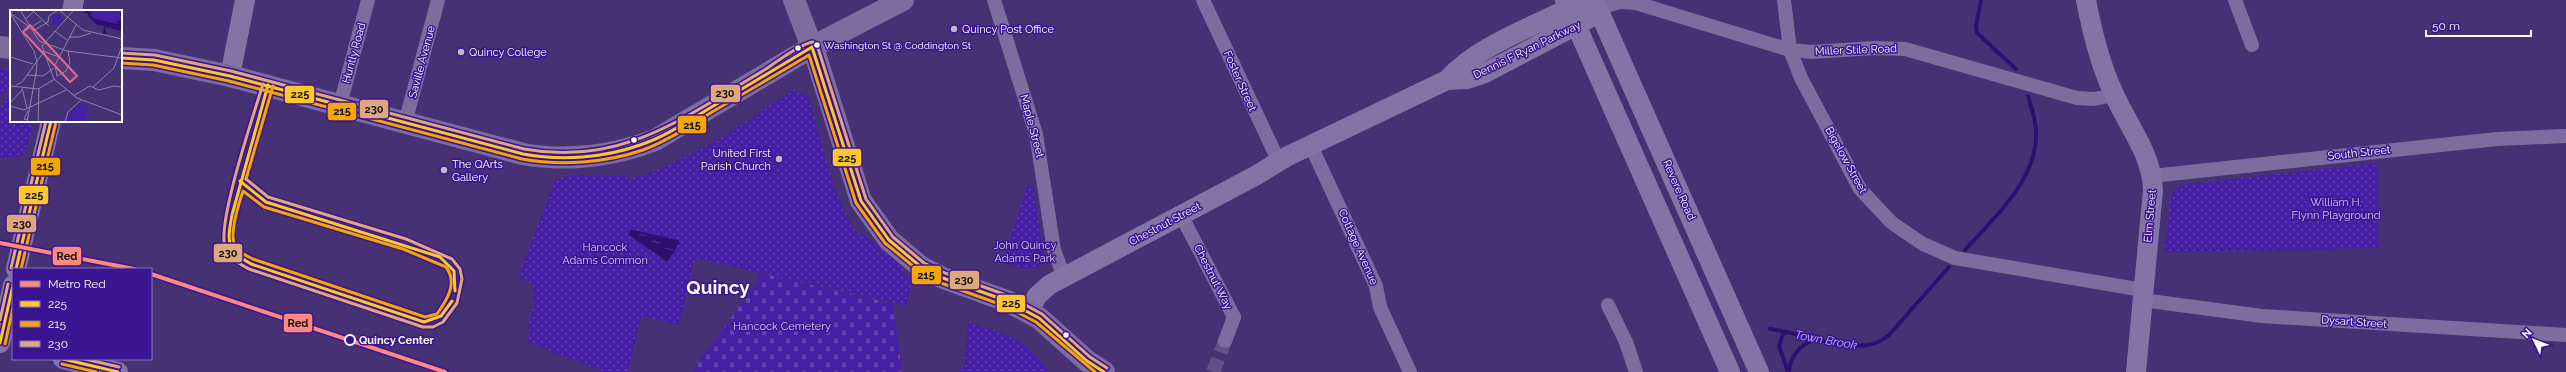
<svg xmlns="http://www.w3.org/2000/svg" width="2566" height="372" font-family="Raleway,sans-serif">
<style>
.grass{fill:url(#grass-dots)}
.cemetery{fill:url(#cemetery-stones)}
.water{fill:url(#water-ripples)}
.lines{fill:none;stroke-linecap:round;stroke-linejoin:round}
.stream{stroke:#2e0f6f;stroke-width:4}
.street-tunnel{stroke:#625089;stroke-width:14;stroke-dasharray:14 7;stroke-linecap:butt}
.street{stroke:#7d6d9f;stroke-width:14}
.secondary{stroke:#8274a4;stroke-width:20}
.primary{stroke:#7d6d9f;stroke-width:22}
.bus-1-casing{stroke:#3b1491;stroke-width:6}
.bus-2-casing{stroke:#3b1491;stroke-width:6}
.bus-3-casing{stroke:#3b1491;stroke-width:6}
.bus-1{stroke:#ffc72c;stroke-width:3}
.bus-2{stroke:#f7a600;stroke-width:3}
.bus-3{stroke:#dfa77e;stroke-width:3}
.metro-1-casing{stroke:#3b1491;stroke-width:7}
.metro-1{stroke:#ff8880;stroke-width:4}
.poi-dot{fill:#beb7ce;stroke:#3b1491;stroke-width:1.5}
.bus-dot{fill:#fff;stroke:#3b1491;stroke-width:1.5}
.stop-dot{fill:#3b1491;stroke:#fff;stroke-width:2}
.labels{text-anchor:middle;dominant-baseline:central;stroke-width:3;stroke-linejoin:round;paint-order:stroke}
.bus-label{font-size:10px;fill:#fff;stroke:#3b1491;text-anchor:start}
.poi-label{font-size:11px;fill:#fff;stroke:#3b1491;text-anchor:start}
.street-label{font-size:11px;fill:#fff;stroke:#3b1491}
.park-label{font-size:11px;fill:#d7c8fc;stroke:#3b1491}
.stop-label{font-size:11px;font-weight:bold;fill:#fff;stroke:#3b1491;text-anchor:start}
.water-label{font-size:12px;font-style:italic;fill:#c3adf8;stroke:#3b1491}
.town-label{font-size:19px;font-weight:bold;fill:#fff;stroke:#3b1491}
.inset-road{fill:none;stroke:#9083ac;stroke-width:1}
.view{fill:#d76994;fill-opacity:0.15;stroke:#d76994;stroke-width:2}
.inset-edge{fill:none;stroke:#fff;stroke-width:2}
.line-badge{stroke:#3b1491;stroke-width:1.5}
.pale-badge-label{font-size:11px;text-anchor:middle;font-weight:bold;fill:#111}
</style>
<defs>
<pattern id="grass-dots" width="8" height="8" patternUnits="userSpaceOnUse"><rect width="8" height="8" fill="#471fa4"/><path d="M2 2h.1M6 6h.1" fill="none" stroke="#6341b2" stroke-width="1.8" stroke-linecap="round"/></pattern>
<pattern id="cemetery-stones" width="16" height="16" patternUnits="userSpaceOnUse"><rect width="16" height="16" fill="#471fa4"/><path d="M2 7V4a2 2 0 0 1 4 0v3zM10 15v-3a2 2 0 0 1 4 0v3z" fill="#6341b2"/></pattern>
<pattern id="water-ripples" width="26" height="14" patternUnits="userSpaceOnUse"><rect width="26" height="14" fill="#2e0f6f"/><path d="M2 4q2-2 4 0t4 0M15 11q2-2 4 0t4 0" fill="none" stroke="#4d3385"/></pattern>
</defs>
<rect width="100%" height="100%" fill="#463174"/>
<g class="grass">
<polygon points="11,69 11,86 0,97 0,70"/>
<path d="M793,90L809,97C823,143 831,198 860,238L862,232C871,244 886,250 897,262C904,269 904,276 913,281L906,306L695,258L679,325L642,316L628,372H604L527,342L531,329L527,328L534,308V284L518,278L555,180C578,171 604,179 628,174L627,180C689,163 742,125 793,90Z"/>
<polygon points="11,95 11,121 33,121 27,149 22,153 23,156 0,158 0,106"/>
<polygon points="2377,163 2378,248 2165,252 2171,195 2180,185"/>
<polygon points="1033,185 1044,259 1037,268 1024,269 1003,262 1027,186"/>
<path d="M968,322C1008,335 1023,337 1049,372H959L965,364Z"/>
</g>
<polygon class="cemetery" points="759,273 893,304 902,372 694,372 695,367 757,282"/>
<polygon class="water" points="630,229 681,241 667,262 629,235"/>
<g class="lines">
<g class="stream">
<polyline points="1981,0 1976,26 1977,33 2016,69"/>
<path d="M1965,250C1993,219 2038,179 2036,132C2036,120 2031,107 2028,96"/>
<polyline points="1770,329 1787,332"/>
<path d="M1788,372L1779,346L1783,334L1787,332C1817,339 1863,357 1888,336L1949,267"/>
<path d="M1789,372C1790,355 1801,345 1815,339"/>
</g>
<polyline class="street-tunnel" points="1213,372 1225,341"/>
<g class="street">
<polyline points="994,0 1036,134 1054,250 1064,277"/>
<polyline points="1203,0 1279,162"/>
<polyline points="1784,0 1790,50 1801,78 1860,189 1892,223 1923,244 1955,258 2143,290"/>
<polyline points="2235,0 2252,45"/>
<polyline points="1598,8 1620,2 1636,3 1790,50 1812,52 1875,48 1905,49 2077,98 2094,99 2114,95"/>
<polyline points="340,105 368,0"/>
<polyline points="405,123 438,0"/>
<polyline points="1311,146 1376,286 1380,307 1410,372"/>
<polyline points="2152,176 2497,139 2566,136"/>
<polyline points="1181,215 1234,317 1225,341"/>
<polyline points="2142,300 2262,316 2566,335"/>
<polyline points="1608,305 1626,342 1636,372"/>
</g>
<g class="secondary">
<polyline points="1565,0 1730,372"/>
<polyline points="1594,0 1759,372"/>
<path d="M2086,0C2092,31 2100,65 2114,94C2128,126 2152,154 2153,190L2136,372"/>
<polyline points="72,11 74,0"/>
<polyline points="230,76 245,0"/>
<polyline points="1447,80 1467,79 1485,73 1588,19"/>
<polyline points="16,269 51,121"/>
<path d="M1029,312L1037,296L1049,285L1255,176L1288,156L1447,80C1478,46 1528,29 1569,8L1583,5L1598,8"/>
<polyline points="0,343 13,285"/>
<polyline points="63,359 118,372"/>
</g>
<g class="primary">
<polyline points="794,0 817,60 861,201 889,240 921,267 943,278 1007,301 1039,318 1087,361 1104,372"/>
<polyline points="0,47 11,48"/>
<path d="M121,58L154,60L230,76L523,154C567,162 614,156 655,140L812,47L903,0"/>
</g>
<g class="bus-1-casing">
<g id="bus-1">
<polyline points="812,47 861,201 889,240 921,267 943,278 1007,301 1039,318 1087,361 1104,372"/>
<path d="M121,58L154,60L230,76L523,154C561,161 604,158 640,145C665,137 688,121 710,108C744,88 778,67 812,47"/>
<path d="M268,85L232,215C227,242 226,250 251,264L424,322L441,316L452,301"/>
<polyline points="240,181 266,202 440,257 454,271 455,291"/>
<polyline points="16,269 51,121"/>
<polyline points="0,343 13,285"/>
<polyline points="63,359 118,372"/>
</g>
</g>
<g class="bus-2-casing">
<g id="bus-2">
<path d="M121,63L153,65L229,81L522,159C561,166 605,163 643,150C667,141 690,126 712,112C745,93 777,74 809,55L856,203L885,243L919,271L941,283L1005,306L1036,322L1095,372"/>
<polyline points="246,179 273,86"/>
<path d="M243,191L264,207L403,249L446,267C458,283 447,300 437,314L425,317L253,259C247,256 239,253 235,246C229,235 239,203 243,191Z"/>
<polyline points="21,269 56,122"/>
<polyline points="5,344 13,308"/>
<polyline points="62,364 96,372"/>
</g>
</g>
<g class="bus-3-casing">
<g id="bus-3">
<path d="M121,53L155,55L231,71L524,149C623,167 686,116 766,69C776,62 802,43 813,42L817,45L866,199L893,237L924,263L945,273L1009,296L1042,314L1090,357L1107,368"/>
<path d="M246,179L268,197L406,239L452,259L460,269L462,279L457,303L443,322L433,327H423L249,269C240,264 228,258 225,247C217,222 254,114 263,84"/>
<polyline points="11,268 46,121"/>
<polyline points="0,320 8,284"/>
<polyline points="85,359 119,367"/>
</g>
</g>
<use href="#bus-1" class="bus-1"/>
<use href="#bus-2" class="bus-2"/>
<use href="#bus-3" class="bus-3"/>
<g class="metro-1-casing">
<g id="metro-1">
<polyline points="0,243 134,269"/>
<polyline points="151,274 445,372"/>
</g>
</g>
<use href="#metro-1" class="metro-1"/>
</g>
<g class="poi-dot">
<circle cx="954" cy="29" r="4"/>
<circle cx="461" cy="52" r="4"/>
<circle cx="779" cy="159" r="4"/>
<circle cx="444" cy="170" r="4"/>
</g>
<g class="bus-dot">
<circle cx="817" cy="45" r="3.5"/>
<circle cx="798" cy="48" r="3.5"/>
<circle cx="634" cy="140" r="3.5"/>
<circle cx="1066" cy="335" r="3.5"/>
</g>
<circle class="stop-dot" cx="350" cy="340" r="5"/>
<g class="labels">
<g class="bus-label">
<text x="824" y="45">Washington St @ Coddington St</text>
</g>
<g class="poi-label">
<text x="962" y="29">Quincy Post Office</text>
<text x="469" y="52">Quincy College</text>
<text x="771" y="153" text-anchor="end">United First<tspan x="771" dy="13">Parish Church</tspan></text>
<text x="452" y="164">The QArts<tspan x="452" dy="13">Gallery</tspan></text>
</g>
<g class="street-label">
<text transform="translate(1527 50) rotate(-26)">Dennis F Ryan Parkway</text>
<text transform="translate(1856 50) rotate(-2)">Miller Stile Road</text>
<text transform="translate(354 53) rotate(-75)">Huntly Road</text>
<text transform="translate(422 62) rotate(-75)">Saville Avenue</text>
<text transform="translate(1240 81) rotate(66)">Foster Street</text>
<text transform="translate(1032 126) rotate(75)">Maple Street</text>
<text transform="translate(2359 153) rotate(-6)">South Street</text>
<text transform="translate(1846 160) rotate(61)">Bigelow Street</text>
<text transform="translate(1679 190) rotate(66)">Revere Road</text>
<text transform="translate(2150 216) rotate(-85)">Elm Street</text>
<text transform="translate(1165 224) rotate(-28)">Chestnut Street</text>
<text transform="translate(1358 247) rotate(66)">Cottage Avenue</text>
<text transform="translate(1213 277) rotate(63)">Chestnut Way</text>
<text transform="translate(2354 322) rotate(4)">Dysart Street</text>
</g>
<g class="park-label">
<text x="2336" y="202">William H.<tspan x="2336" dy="13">Flynn Playground</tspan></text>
<text x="1025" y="245">John Quincy<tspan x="1025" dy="13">Adams Park</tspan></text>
<text x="605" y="247">Hancock<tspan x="605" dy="13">Adams Common</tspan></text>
<text x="782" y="326">Hancock Cemetery</text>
</g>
<g class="stop-label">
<text x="359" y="340">Quincy Center</text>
</g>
<g class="water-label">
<text transform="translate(1826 340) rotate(10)">Town Brook</text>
</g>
<g class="town-label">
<text x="718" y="287">Quincy</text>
</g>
</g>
<g transform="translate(10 10)">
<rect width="112" height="112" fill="#463174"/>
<path d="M78,0H112V3L109,1V3L111,8L109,14L101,12L86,9ZM70,92L78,95L76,112H55L60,101Z" fill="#471fa4"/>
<path d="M41.5 10a5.5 5.5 0 1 1 11 0a5.5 5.5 0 1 1-11 0Z" fill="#471fa4"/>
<path d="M78,0L81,3L84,2L80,5L86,9L108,14L107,12L111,8L109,1L112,3V21L95,17L96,24H93L94,16L87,15L79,7L77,3H73Z" fill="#2e0f6f"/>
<path class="inset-road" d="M10,0L29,31L57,41L112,48M49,0L73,20L112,29M64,0L32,36L44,69L67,88L112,105M24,2L39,16M0,3L24,41L27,52L26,65M0,3L18,16M16,9L25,0M23,21L38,12L39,6L48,0M45,21L57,30M13,22L31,11M59,27H69L81,23M33,41L49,47M0,47L23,54M17,65L33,66L44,58M47,66L56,61L60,53L58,41M47,66L45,55L66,15M6,75L12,72L33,43M1,76L28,79L45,69M83,77L104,58L112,36M12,78L17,98M63,86L80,76L89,80L104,76L112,77M0,93L13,79M0,96L14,100L56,80M18,101L14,109L18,110M17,112L26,63M28,112L29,78M55,112L58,102L71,90"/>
<path class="view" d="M20,15L67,66L60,72L13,22Z"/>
<rect width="112" height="112" class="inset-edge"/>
</g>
<g class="line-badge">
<rect x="710" y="84" width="31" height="19" rx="4" fill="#dfa77e"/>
<rect x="284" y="85" width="31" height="19" rx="4" fill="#ffc72c"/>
<rect x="359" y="99" width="30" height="20" rx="4" fill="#dfa77e"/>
<rect x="327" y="102" width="30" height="19" rx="4" fill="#f7a600"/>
<rect x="677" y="115" width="30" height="19" rx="4" fill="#f7a600"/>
<rect x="832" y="148" width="30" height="19" rx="4" fill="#ffc72c"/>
<rect x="30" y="157" width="31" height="19" rx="4" fill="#f7a600"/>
<rect x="18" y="185" width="31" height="20" rx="4" fill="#ffc72c"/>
<rect x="6" y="214" width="31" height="19" rx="4" fill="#dfa77e"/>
<rect x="213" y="243" width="30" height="20" rx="4" fill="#dfa77e"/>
<rect x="52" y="246" width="30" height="20" rx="4" fill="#ff8880"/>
<rect x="911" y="265" width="31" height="20" rx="4" fill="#f7a600"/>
<rect x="949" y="270" width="31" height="20" rx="4" fill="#dfa77e"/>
<rect x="996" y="294" width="30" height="19" rx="4" fill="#ffc72c"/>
<rect x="283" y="313" width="30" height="20" rx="4" fill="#ff8880"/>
</g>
<g class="pale-badge-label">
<text x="725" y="97">230</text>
<text x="300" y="98">225</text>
<text x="374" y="113">230</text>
<text x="342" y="115">215</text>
<text x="692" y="129">215</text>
<text x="847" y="162">225</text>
<text x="45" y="170">215</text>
<text x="34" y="199">225</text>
<text x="22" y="228">230</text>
<text x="228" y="257">230</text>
<text x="67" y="260">Red</text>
<text x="926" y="279">215</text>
<text x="964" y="284">230</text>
<text x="1011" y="307">225</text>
<text x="298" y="327">Red</text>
</g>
<rect x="12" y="268" width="140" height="92" fill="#3b1491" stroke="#8972bd"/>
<rect x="20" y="281" width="20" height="6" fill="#ff8880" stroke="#8972bd"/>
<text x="48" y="288" font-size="12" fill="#ffffff">Metro Red</text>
<rect x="20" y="301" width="20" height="6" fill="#ffc72c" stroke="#8972bd"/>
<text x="48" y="308" font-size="12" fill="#ffffff">225</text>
<rect x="20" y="321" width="20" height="6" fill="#f7a600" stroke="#8972bd"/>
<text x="48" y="328" font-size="12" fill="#ffffff">215</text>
<rect x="20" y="341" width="20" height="6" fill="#dfa77e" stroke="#8972bd"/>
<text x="48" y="348" font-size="12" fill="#ffffff">230</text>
<g transform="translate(2534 340) rotate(313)" stroke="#3b1491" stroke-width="3" paint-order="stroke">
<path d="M0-3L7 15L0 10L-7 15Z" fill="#ffffff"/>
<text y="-6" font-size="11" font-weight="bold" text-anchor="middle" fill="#ffffff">N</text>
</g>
<path d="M2426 30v6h105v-6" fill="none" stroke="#ffffff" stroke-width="2"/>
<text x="2432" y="30" font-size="12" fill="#ffffff" stroke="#3b1491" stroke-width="3" paint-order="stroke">50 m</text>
</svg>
